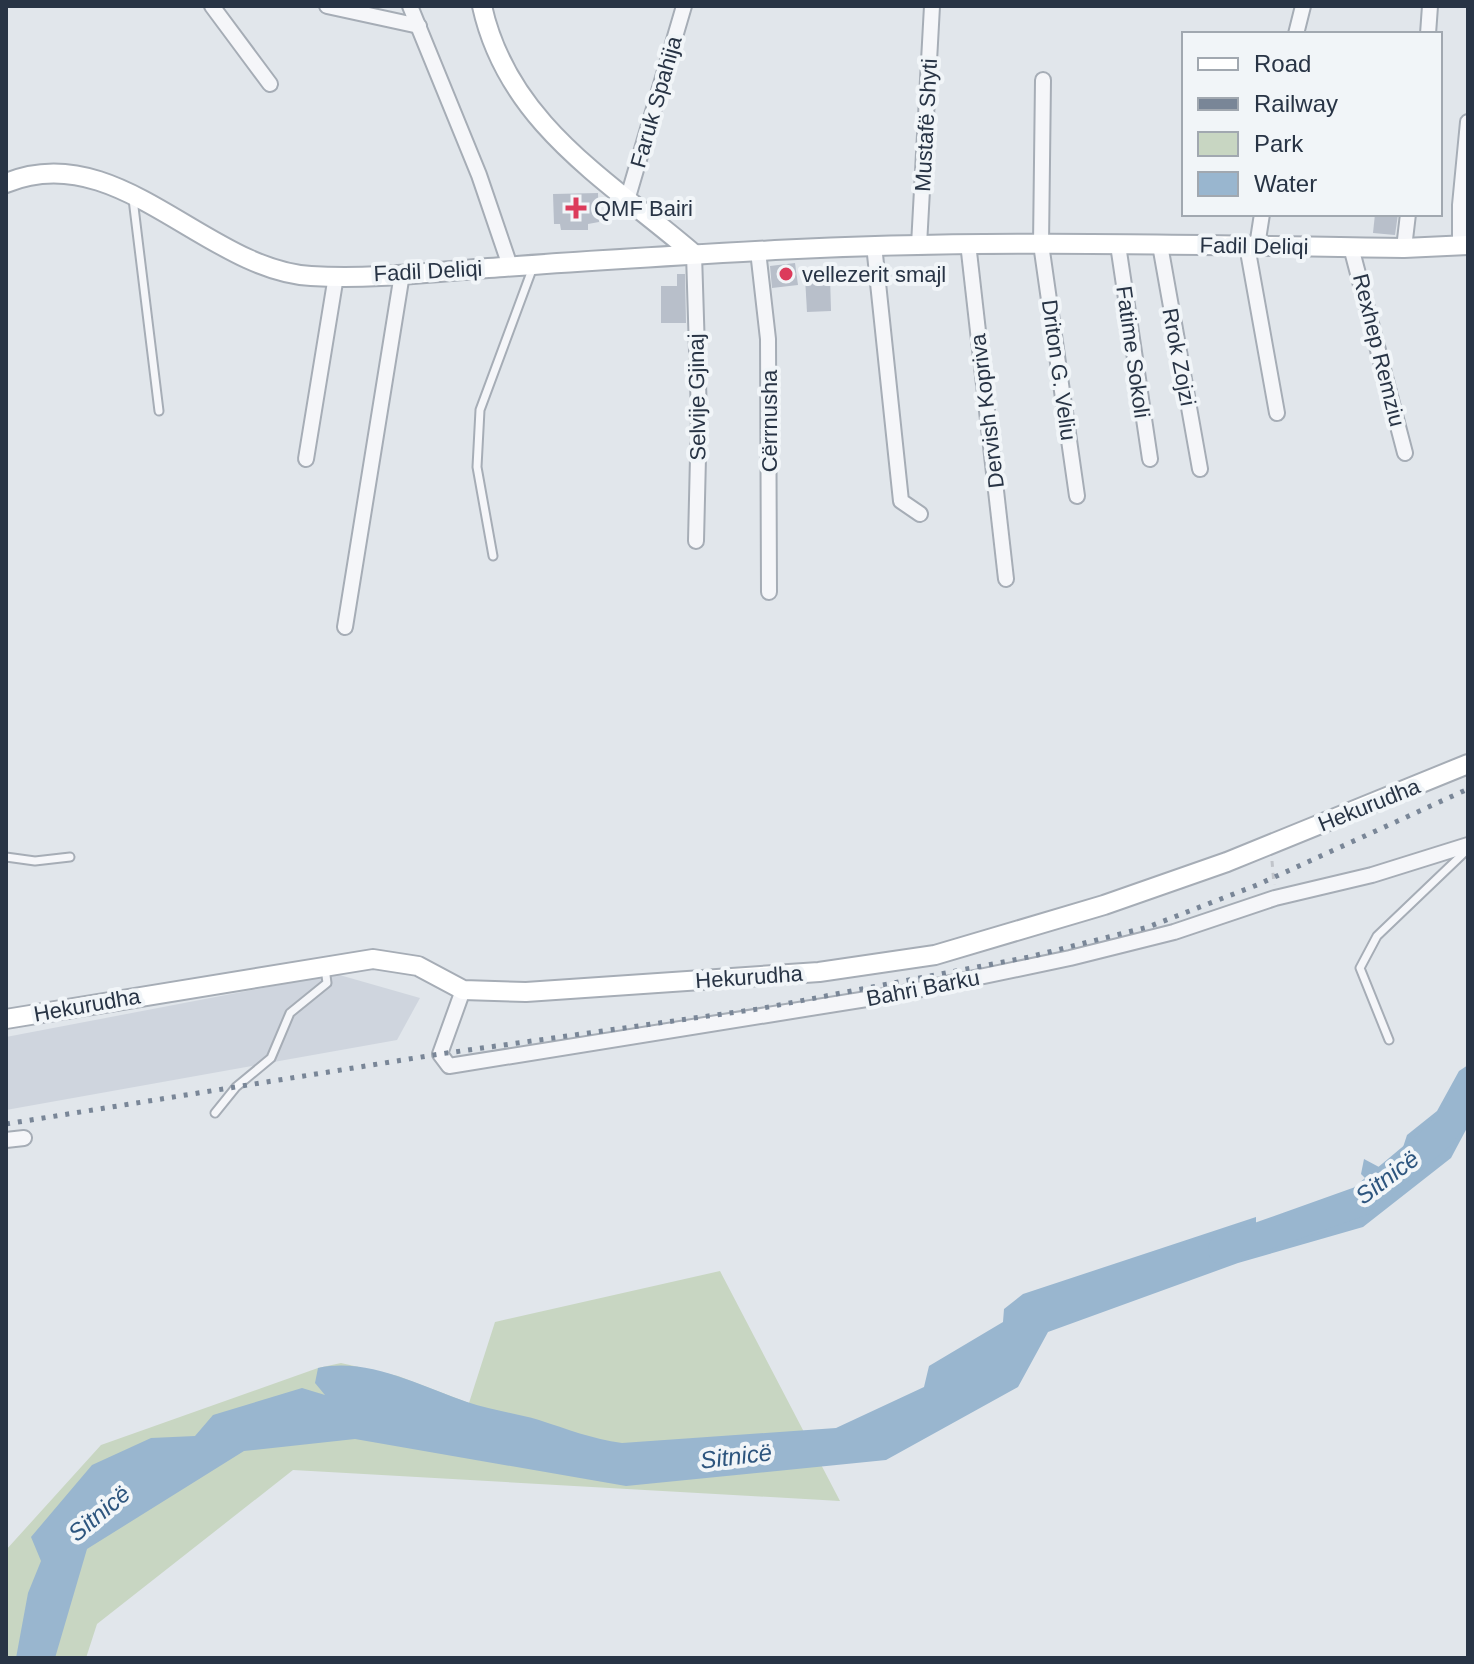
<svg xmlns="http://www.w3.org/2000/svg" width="1474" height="1664" font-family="Helvetica,sans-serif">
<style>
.built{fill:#cfd5de}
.green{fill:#c8d6c2}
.water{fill:#99b6cf}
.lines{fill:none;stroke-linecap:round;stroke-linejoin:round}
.river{stroke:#99b6cf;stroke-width:30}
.building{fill:#b8bfca}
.lane-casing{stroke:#a6adb6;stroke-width:11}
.street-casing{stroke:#a6adb6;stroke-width:18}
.secondary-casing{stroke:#a6adb6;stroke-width:22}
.path{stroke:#c0c4ca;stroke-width:3;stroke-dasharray:6 6;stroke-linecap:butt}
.lane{stroke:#f5f6f9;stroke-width:7}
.street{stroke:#f5f6f9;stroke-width:14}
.secondary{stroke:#fff;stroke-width:18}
.rail{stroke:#798697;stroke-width:5;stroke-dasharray:4 8;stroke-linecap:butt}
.poi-dot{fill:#dc3b5b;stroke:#f1f5f8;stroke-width:3}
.labels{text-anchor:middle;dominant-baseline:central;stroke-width:8;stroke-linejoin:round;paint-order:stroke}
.street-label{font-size:22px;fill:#283445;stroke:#f1f5f8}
.poi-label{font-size:22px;fill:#283445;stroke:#f1f5f8;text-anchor:start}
.water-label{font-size:24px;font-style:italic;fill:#2d557e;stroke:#f1f5f8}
</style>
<rect width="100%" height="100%" fill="#e1e6eb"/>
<polygon class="built" points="336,974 420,998 397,1040 6,1110 6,1037"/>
<polygon class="green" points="720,1271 840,1501 293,1470 97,1624 86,1658 6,1658 6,1550 101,1445 318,1368 341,1363 398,1376 469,1403 495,1322"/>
<path class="water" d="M1468,1065V1126L1451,1158L1363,1227L1238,1263L1048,1332L1018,1387L886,1460L626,1486L355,1439L244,1451L87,1549L55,1658H16L28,1593L41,1561L31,1537L92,1465L151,1438L195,1436L213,1415L302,1388L325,1395L315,1383L318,1368C368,1357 420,1386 467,1402C490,1410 515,1413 539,1420C567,1429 592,1439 622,1443L836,1428L924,1387L929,1366L1003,1322L1004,1309L1023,1294L1256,1217V1234L1278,1241L1309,1225L1308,1205L1344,1203L1369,1182L1361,1174L1364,1159L1394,1175L1407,1135L1437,1111L1459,1071Z"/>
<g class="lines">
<polyline class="river" points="1223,1250 1361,1201 1440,1135 1468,1097"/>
</g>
<g class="building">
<polygon points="598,193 599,222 588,224 588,230 561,230 560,224 554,224 553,194"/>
<polygon points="1375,214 1398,214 1395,235 1373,233"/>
<polygon points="795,263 798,285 772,288 770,266"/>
<polygon points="677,274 685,274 686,323 661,323 661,286 677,286"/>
<polygon points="830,276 831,311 807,312 805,277"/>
</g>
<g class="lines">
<g class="lane-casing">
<g id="lane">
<polyline points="133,199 159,411"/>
<polyline points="493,556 477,467 480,410 533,267"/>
<polyline points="6,857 35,861 70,857"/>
<polyline points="1389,1040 1360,968 1377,936 1468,849"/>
<polyline points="215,1113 236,1087 271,1058 290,1013 327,983 325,968"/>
</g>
</g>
<g class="street-casing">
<g id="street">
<polyline points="212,6 270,84"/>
<polyline points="327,6 419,26"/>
<polyline points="410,6 479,175 510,266"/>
<polyline points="1296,34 1303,6"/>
<polyline points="1428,34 1430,6"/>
<polyline points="1043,80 1041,244 1077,496"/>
<polyline points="628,197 684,6"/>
<polyline points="968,243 1006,579"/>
<polyline points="874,245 901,501 920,514"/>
<polyline points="919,245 932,6"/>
<polyline points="1118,245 1150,459"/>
<polyline points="1160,245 1200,469"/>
<polyline points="1247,246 1277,413"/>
<polyline points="1257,246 1262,214"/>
<polyline points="1460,246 1460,205 1468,122"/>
<polyline points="1351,247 1405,453"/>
<polyline points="1404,248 1408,214"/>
<polyline points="758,251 768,339 769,592"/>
<polyline points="694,254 699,415 696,541"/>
<polyline points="306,459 336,276"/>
<polyline points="345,627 402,274"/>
<polyline points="463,990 440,1054 449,1066 898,994 1070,958 1174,932 1275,898 1372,875 1468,845"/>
<polyline points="6,1140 24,1138"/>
</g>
</g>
<g class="secondary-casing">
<g id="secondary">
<path d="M482,6C508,124 608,180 694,254"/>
<path d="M6,183C117,137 206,270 311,276C375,280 440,271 504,267C594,260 685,255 775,250C985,239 1195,245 1404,248L1468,245"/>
<polyline points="6,1019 373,959 418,966 463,990 526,992 819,972 935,955 1104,905 1227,862 1468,764"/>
</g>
</g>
<polyline class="path" points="1272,861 1274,885"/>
<use href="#lane" class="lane"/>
<use href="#street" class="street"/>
<use href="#secondary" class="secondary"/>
<polyline class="rail" points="6,1124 440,1054 758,1009 1029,957 1148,927 1257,885 1468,789"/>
</g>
<g class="poi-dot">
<path d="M572 196h8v8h8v8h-8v8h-8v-8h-8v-8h8z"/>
<circle cx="786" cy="274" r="8"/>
</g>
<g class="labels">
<g class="street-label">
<text transform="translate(656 102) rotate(-74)">Faruk Spahija</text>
<text transform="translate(926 125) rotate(-87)">Mustafë Shyti</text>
<text transform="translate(1254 246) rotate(1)">Fadil Deliqi</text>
<text transform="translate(428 271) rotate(-3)">Fadil Deliqi</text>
<text transform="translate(1379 350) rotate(76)">Rexhep Remziu</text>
<text transform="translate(1133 352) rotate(82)">Fatime Sokoli</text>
<text transform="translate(1179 357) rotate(79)">Rrok Zojzi</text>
<text transform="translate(1059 370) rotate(82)">Driton G. Veliu</text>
<text transform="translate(697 397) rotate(-91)">Selvije Gjinaj</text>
<text transform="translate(987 411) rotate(-97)">Dervish Kopriva</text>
<text transform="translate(769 421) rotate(-90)">Cërrnusha</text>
<text transform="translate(1369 805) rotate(-22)">Hekurudha</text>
<text transform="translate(749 977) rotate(-4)">Hekurudha</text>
<text transform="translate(923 988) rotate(-11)">Bahri Barku</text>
<text transform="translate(87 1005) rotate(-10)">Hekurudha</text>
</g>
<g class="poi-label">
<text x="594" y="208">QMF Bairi</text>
<text x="802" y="274">vellezerit smajl</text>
</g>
<g class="water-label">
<text transform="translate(1387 1177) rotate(-37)">Sitnicë</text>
<text transform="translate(736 1456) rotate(-7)">Sitnicë</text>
<text transform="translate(99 1513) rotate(-40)">Sitnicë</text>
</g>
</g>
<rect width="1474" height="1664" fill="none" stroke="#283445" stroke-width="16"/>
<rect x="1182" y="32" width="260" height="184" fill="#f1f5f8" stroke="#a1a8b0" stroke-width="2"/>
<rect x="1198" y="58" width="40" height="12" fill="#ffffff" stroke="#a1a8b0" stroke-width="2"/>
<text x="1254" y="72" font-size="24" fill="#283445">Road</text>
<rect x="1198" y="98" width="40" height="12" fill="#798697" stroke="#a1a8b0" stroke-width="2"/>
<text x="1254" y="112" font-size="24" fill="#283445">Railway</text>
<rect x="1198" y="132" width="40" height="24" fill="#c8d6c2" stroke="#a1a8b0" stroke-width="2"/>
<text x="1254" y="152" font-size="24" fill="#283445">Park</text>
<rect x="1198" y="172" width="40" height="24" fill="#99b6cf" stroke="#a1a8b0" stroke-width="2"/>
<text x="1254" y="192" font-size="24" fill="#283445">Water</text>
</svg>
